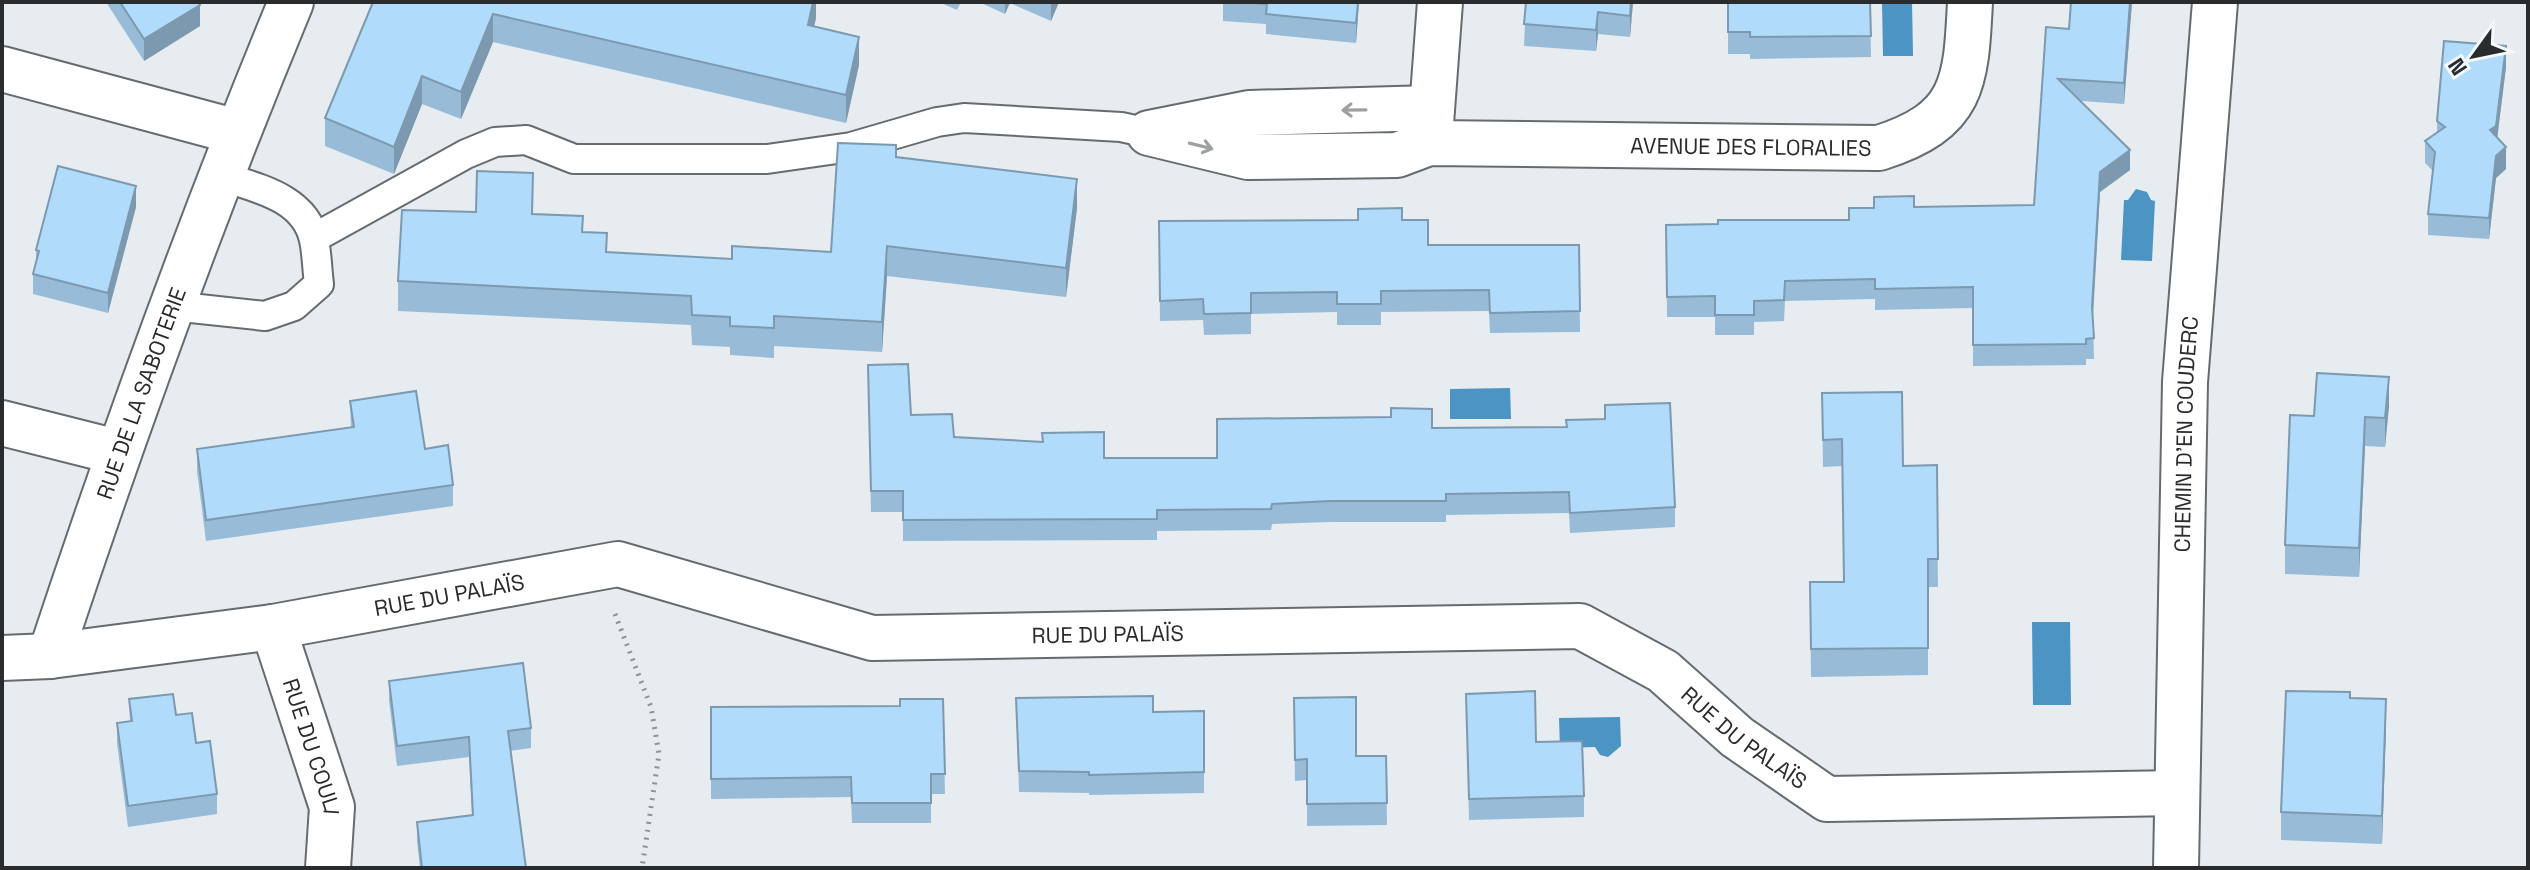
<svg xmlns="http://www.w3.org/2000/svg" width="2530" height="870" font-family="'Space Grotesk',sans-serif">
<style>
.water{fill:#4c94c3}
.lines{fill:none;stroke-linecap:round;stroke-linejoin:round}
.service-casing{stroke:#666b6f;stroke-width:32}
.minor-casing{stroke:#666b6f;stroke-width:48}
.path{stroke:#8f9396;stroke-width:5;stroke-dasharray:2 6;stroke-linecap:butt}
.service{stroke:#fff;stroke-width:28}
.minor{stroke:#fff;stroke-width:44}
.wall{fill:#98bcd7}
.shaded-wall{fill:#7c99af}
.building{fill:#b1dbfa;stroke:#7c99af;stroke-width:2}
.oneway{stroke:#9fa0a0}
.labels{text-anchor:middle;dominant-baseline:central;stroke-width:6;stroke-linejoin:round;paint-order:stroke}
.street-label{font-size:22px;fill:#292b2c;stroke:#f3f9fd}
</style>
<rect width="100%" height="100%" fill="#e6ecf0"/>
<g class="water">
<polygon points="1882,2 1912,2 1913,56 1883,56"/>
<polygon points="2136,189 2147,192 2151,200 2155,201 2152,261 2121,260 2124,200 2128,200"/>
<polygon points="1510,388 1511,419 1450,419 1450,389"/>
<polygon points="2032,622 2070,622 2071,705 2033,705"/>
<polygon points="1620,717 1621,746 1608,757 1600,755 1595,747 1560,748 1559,718"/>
</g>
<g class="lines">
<g class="service-casing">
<g id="service">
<polyline points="314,238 466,154 495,142 526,140 574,159 767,159 851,147 937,122 964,118 1121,127 1149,133"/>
<path d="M172,306L265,316L294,306L319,284C317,269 317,254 314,240C305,197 256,188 221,176"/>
</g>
</g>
<g class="minor-casing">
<g id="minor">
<polyline points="2,69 237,132"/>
<path id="s1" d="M1432,108L1249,113L1149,133L1248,157L1397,155L1429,143L1879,148C1964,121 1966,84 1970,2"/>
<polyline points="1430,137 1440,2"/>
<polyline points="2,423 117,452"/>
<path id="s2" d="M273,627L332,807L328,868"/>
<path id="s3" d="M50,656C123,435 202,217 291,2"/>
<path id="s4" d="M2,658L50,656L273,627L618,564L872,638L1580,626L1663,671L1737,737L1827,799L2177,793"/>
<path id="s5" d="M2176,868L2185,382L2215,2"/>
</g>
</g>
<polyline class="path" points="615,614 651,707 659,754 642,868"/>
<use href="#service" class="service"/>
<use href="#minor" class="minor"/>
</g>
<g class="wall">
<polygon points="106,2 198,2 200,26 144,61"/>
<polygon points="373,2 816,2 816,18 814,27 859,65 846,123 493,42 461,119 422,104 394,174 325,146 325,118"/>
<polygon points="939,2 961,2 957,10"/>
<polygon points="979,2 1059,2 1051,21 1010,3 1005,14"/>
<polygon points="1223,2 1359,2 1356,43 1266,34 1266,24 1223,21"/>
<polygon points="1526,2 1633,2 1630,37 1598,34 1596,51 1524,46"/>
<polygon points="1728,2 1870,2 1871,57 1750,59 1750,54 1728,54"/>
<polygon points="2071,2 2132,2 2124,104 2081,101 2130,170 2100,192 2093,319 2094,359 2086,359 2086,365 1973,366 1973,308 1875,310 1875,299 1785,301 1784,321 1754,322 1754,335 1715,335 1715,317 1667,317 1666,225 1849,220 1914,207 2034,205 2069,29"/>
<polygon points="2506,67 2497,138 2506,169 2496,178 2489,239 2428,235 2428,214 2433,171 2425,163 2425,141 2437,133 2437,121"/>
<polygon points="896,157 1077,208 1066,297 887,276 882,352 774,346 774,358 730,355 730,347 692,345 691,325 398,311 398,281 533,214 583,232 607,252 732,259 831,252"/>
<polygon points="136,207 108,313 33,294 33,274 36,260 36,250"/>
<polygon points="1402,220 1428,245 1579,245 1580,332 1490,333 1489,311 1381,312 1381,325 1337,325 1337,312 1251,314 1251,334 1204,335 1203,320 1160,321 1159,221"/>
<polygon points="868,365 911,415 954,437 1104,458 1217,458 1432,428 1675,507 1675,527 1570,533 1569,513 1446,515 1446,522 1330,522 1272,524 1271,530 1157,531 1157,540 903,541 903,512 871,512"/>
<polygon points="1822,393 1903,466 1937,465 1938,587 1928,587 1928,675 1811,677 1810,582 1844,582 1842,466 1823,467"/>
<polygon points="350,401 425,449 453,485 453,506 206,541 197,471 197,449 351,428"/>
<polygon points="2389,406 2385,447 2365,446 2359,577 2285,574 2285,545 2314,416"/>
<polygon points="389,681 531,728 531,748 510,751 526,868 420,868 417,841 417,822 472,815 469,757 397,766 389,700"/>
<polygon points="1466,694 1536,742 1584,796 1584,817 1469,820"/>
<polygon points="1016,698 1153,712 1204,711 1204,793 1089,795 1089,793 1019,792"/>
<polygon points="1294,698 1356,756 1386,756 1387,825 1307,826 1307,780 1295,781"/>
<polygon points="2350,698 2386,726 2382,844 2281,840 2281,812"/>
<polygon points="129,699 176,715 196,743 217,794 217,814 128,827 117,743 117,723 130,722"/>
<polygon points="943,699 945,794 931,794 931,823 852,823 851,797 711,799 711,707 900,706"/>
</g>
<g class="shaded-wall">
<polygon points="813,2 816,2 816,18 808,53 808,25"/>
<polygon points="1005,2 1010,2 1005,14"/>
<polygon points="1051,2 1059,2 1051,21"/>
<polygon points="1358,2 1359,2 1356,43 1356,23"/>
<polygon points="1631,2 1633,2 1630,37 1630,16"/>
<polygon points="2130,2 2132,2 2124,104 2124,83"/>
<polygon points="200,5 200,26 144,61 144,39"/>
<polygon points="1598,12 1598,34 1596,51 1596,30"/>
<polygon points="493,14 493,42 461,119 461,92"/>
<polygon points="859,37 859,65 846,123 846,95"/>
<polygon points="2506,46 2506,67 2496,148 2490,130"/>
<polygon points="422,76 422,104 394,174 394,147"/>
<polygon points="2506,147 2506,169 2496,178 2489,239 2489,218 2496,156"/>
<polygon points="2130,150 2130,170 2100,192 2092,328 2092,307 2100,172"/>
<polygon points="1077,179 1077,208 1066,297 1066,268"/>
<polygon points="136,186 136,207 108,313 108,293"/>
<polygon points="887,246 887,276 882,352 882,322"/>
<polygon points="2389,377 2389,406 2385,447 2385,418"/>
<polygon points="2365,417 2365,446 2359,577 2359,548"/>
<polygon points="2386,699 2386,726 2382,844 2382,816"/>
</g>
<g class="building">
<polygon points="120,2 198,2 200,5 144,39"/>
<polygon points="373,2 813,2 808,25 859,37 846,95 493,14 461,92 422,76 394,147 325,118"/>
<polygon points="1241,2 1358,2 1356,23 1266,14 1267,4"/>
<polygon points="1526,2 1631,2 1630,16 1598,12 1596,30 1524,24"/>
<polygon points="1728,2 1870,2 1871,36 1750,37 1750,32 1728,32"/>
<polygon points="2071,2 2130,2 2124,83 2058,79 2130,150 2100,172 2092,307 2094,338 2086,339 2086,344 1973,345 1973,287 1875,289 1875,279 1785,281 1784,300 1754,301 1754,315 1715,315 1715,296 1667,297 1666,225 1718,224 1718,220 1849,220 1849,208 1874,208 1874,197 1914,196 1914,207 2034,205 2046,27 2069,29"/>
<polygon points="2444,41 2506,46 2496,126 2490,130 2506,147 2496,156 2489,218 2428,214 2435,152 2425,141 2445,127 2437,121"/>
<polygon points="838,143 896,145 896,157 1077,179 1066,268 887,246 882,322 774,316 774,328 730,326 730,317 692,315 691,296 398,281 402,210 476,212 477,171 533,173 532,214 583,216 582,232 607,233 606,252 732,259 732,246 831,252"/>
<polygon points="58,166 136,186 108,293 33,274 39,251 36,250"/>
<polygon points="1402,208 1402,220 1428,220 1428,245 1579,245 1580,311 1490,313 1489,290 1381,291 1381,304 1337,304 1337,292 1251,293 1251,313 1204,314 1203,299 1160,301 1159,221 1358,220 1358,209"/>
<polygon points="908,364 911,415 952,414 954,437 1043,442 1042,433 1104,432 1104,458 1217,458 1217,419 1391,417 1391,408 1432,409 1432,428 1567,427 1566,420 1605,419 1605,405 1670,403 1675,507 1570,513 1569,492 1446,494 1446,501 1330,501 1272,504 1271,509 1157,510 1157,519 903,520 903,491 871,491 868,365"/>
<polygon points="2317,373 2389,377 2385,418 2365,417 2359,548 2285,545 2290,415 2314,416"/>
<polygon points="416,391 425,449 448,445 453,485 206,520 197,449 354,427 350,401"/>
<polygon points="1902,392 1903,466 1937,465 1938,559 1928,559 1928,648 1811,649 1810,582 1844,582 1842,439 1823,440 1822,393"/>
<polygon points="523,663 531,728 508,731 526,868 422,868 417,822 473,815 469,737 397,746 389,681"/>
<polygon points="1535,691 1536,742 1582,741 1584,796 1469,799 1466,694"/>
<polygon points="2286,691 2350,692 2350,698 2386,699 2382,816 2281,812"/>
<polygon points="173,694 176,715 192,713 196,743 210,741 217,794 128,806 117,723 132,721 129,699"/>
<polygon points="1153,696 1153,712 1204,711 1204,772 1089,775 1089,772 1019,771 1016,698"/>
<polygon points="1356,697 1356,756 1386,756 1387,803 1307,804 1307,759 1295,760 1294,698"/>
<polygon points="900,699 943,699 945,774 931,774 931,803 852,803 851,777 711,779 711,707 900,706"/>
</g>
<defs><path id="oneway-shaft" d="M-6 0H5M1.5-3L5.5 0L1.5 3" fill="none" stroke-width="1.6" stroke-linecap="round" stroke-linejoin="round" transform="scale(2)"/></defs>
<g class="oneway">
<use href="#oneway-shaft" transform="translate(1354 110) rotate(179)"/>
<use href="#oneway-shaft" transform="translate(1201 146) rotate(14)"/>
</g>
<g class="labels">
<g class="street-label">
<text stroke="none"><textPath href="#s1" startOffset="892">AVENUE DES FLORALIES</textPath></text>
<text stroke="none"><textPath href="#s3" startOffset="278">RUE DE LA SABOTERIE</textPath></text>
<text stroke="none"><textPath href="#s5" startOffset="434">CHEMIN D'EN COUDERC</textPath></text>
<text stroke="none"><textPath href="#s4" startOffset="452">RUE DU PALAÏS</textPath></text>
<text stroke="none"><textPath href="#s4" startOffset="1124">RUE DU PALAÏS</textPath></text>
<text stroke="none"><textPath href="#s4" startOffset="1796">RUE DU PALAÏS</textPath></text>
<text stroke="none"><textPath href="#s2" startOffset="126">RUE DU COULI</textPath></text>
</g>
</g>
<rect width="2530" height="870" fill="none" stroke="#292b2c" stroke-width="8"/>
<g transform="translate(2474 56) rotate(237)" stroke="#f3f9fd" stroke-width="6" paint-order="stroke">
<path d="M0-6L14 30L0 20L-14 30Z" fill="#292b2c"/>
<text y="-12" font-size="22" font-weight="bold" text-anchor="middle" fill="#292b2c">N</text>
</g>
</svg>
